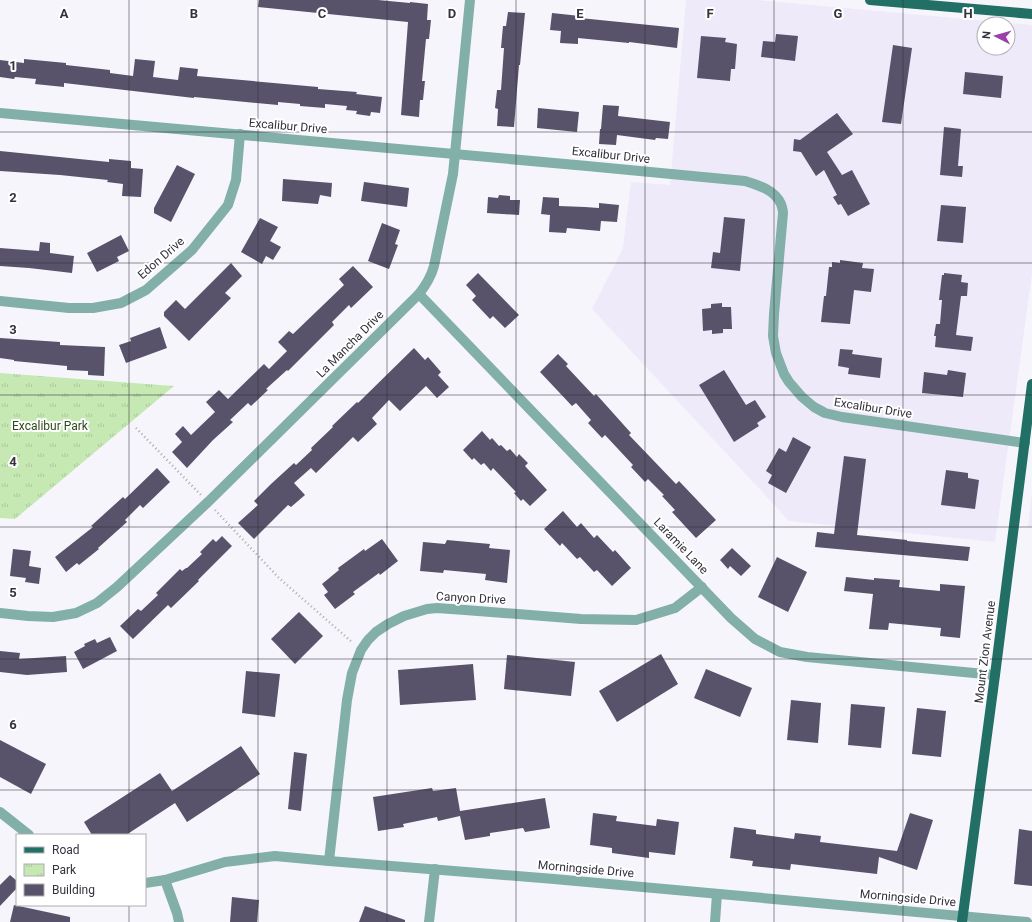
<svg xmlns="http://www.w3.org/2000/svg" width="1032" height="922" font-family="Roboto,sans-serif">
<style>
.built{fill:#eeeaf9;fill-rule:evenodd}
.park{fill:url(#park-tufts)}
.building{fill:#59526b}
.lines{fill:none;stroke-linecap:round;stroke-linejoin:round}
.path{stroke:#aaa8b0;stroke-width:2.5;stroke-dasharray:1 3;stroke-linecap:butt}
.minor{stroke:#82afa7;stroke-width:10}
.major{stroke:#226f65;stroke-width:10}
.grid{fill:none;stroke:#35323d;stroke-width:1;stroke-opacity:0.55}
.labels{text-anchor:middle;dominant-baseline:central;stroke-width:4;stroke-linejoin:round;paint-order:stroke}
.street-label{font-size:12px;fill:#35323d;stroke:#fff}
.park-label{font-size:12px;fill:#2b4a18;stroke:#fff}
.grid-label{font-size:13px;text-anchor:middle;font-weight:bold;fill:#35323d;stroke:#fff;stroke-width:4;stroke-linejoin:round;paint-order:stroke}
</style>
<defs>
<pattern id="park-tufts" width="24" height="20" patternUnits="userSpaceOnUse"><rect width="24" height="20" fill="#c6e9b4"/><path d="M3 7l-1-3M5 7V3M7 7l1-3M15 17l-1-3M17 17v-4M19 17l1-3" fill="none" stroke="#abc89c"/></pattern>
</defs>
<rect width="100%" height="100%" fill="#f7f5fc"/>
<g class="built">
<path d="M686,0H757L1032,25V274L995,542L789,521L592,309L623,248L631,182L670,185ZM984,24H1008V48H984Z"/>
<polygon points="1032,493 1032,527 1028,527"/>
</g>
<polygon class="park" points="0,373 174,386 15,519 0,518"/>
<g class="building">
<polygon points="259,0 378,0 410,3 410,2 428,4 427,20 431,20 429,39 426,39 422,81 425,81 423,100 420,100 419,117 401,115 408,22 258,7"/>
<polygon points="508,12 525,13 520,65 519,65 514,127 497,126 498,109 495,108 497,90 501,90 504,48 501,48 503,26 506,26"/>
<polygon points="552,13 580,16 580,18 679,28 677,48 629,42 629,43 578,38 578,44 560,43 561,31 550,30"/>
<polygon points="776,34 798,36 795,61 761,57 763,41 775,42"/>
<polygon points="701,36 726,38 725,42 737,44 735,69 731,69 730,81 697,78"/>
<polygon points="893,45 912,48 901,124 882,122"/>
<polygon points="24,59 66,63 66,65 110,70 110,73 133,76 135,59 155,61 153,77 178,80 180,67 198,69 197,76 318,87 318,89 357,92 356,94 382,97 380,113 371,112 370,116 356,114 357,111 346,110 347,106 325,104 325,108 300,106 300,104 278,102 278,105 194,97 194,98 64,83 64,87 35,84 36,79 15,77 14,79 0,77 0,60 24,63"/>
<polygon points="965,72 1003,76 1001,98 963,94"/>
<polygon points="603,105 619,106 618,116 670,122 668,139 656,138 655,140 617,135 616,145 599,144 600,129 601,129"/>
<polygon points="538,108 579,112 577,132 537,128"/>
<polygon points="837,113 853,134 827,152 842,175 852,170 870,204 848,216 841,204 838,205 833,197 837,195 824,170 816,176 801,152 793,151 794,139 800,140"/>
<polygon points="944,127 961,129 958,166 963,166 962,177 940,175"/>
<polygon points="0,151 109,162 109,159 131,161 131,168 143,169 141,197 122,196 123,184 107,182 108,180 60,175 0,171"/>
<polygon points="177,165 195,174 171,222 154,213 154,208"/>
<polygon points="283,179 332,183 331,197 320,195 318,204 282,201"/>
<polygon points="364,182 409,188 407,207 361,201"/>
<polygon points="499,195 510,196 510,200 520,200 519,215 487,213 488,197 498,198"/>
<polygon points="543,197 559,198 559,206 585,207 599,208 599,203 619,205 617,222 601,221 600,231 567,228 566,233 549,232 550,215 541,214"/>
<polygon points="941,205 966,207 963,243 937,241"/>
<polygon points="724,217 745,219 740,271 711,268 713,252 720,253"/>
<polygon points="260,218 278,227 270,241 281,247 273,260 266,256 262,264 241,252"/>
<polygon points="382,223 400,230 395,244 398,245 389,269 368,261"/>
<polygon points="121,235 129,251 117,257 119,261 97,272 87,253"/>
<polygon points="40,242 50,243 50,253 74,256 72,273 29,268 0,266 0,248 39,251"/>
<polygon points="840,260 863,263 862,268 874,269 871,292 854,290 850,324 821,322 824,296 826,296 829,267 832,267 832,262 840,263"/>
<polygon points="231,263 242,276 225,293 231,298 189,341 164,316 164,312 176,300 185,309"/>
<polygon points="353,266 373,287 351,308 349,305 332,322 334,325 288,371 287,370 266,389 268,390 251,406 248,403 230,420 233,422 213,440 187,468 172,452 182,442 175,434 183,426 191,435 215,412 206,402 219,390 228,399 264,364 269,369 287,351 278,342 289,331 293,334 344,285 339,279"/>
<polygon points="478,273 519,315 505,328 493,316 490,319 472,300 476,296 466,285"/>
<polygon points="944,273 962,275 961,282 968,283 967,296 961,296 956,335 973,337 971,351 935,347 936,336 934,336 936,324 940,324 942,300 939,300 942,275 944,275"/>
<polygon points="722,303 722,307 731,307 732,329 723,329 723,333 712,334 712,330 703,331 702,309 711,308 711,304"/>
<polygon points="160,327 167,348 126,363 119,345 131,341 130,338"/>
<polygon points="0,338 60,342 60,345 105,347 104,376 88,375 88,371 67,370 67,366 14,361 14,360 0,358"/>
<polygon points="414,348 425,360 428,357 441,372 438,375 449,387 437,398 426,386 400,411 389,400 372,418 377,424 358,442 353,437 316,473 311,468 294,483 305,495 291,507 288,505 254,539 238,523 258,505 254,501 271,484 294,463 296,465 312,450 311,448 333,427 332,426 357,402 358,403"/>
<polygon points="840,349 853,350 852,354 882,358 880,378 848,374 849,368 838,366"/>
<polygon points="558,354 568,364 566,366 594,396 596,394 631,433 629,435 676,484 679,481 716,520 696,538 672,512 675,510 662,496 664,495 648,479 645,482 631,467 633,465 605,435 602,438 588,423 591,420 576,403 572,406 540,372"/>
<polygon points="724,370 746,405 755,400 766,417 757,423 759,426 734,442 699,385"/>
<polygon points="948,370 966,373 963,397 922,393 924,372 947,375"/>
<polygon points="482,431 490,440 492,438 499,446 501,445 507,451 510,449 517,457 519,454 528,463 525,466 547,490 530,506 523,499 521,501 514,493 516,492 493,468 491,471 484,463 481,465 474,458 472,460 463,450"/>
<polygon points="793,437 811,447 786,493 768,483 772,475 766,471 779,448 786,452"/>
<polygon points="844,456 866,459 857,535 907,540 907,541 970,547 968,561 815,547 817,532 834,534"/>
<polygon points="157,468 170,482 143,508 140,505 125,520 127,522 98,548 99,549 79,565 77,563 66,572 55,557 93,527 91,526 123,497 125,499"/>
<polygon points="946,470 968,473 968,478 979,480 975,509 941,505"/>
<polygon points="563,511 577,527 581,523 594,538 597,535 613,552 615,550 631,568 612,586 597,570 594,572 580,557 577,559 562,543 560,546 544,529"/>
<polygon points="222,536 232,546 198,580 199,581 171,608 168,605 133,639 120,626 138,609 141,611 158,595 156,593 180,569 182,571 186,568 187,568 202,554 200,552 213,539 216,542"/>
<polygon points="382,539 398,561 380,575 379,573 353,592 355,594 335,609 324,595 328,592 322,584 339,570 338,568 364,549 365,551"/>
<polygon points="447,540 490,544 489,548 510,550 507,583 485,580 486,574 444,570 443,573 420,571 423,542 445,544"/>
<polygon points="732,548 751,566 741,576 730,566 728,569 720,560"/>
<polygon points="13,549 31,551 29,566 41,568 39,584 25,582 26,578 10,576"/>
<polygon points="777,557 807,572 788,612 758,597"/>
<polygon points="846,577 874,580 874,578 900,580 899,587 940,591 940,584 965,586 960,638 940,636 941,628 889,623 888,630 869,629 873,594 844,591"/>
<polygon points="299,612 323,636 295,664 271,639"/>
<polygon points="110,637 117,651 83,669 74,652 85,646 84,644 95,639 97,643"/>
<polygon points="0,651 20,653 19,659 66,656 67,672 27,675 0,672"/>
<polygon points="661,654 678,684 617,722 599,691"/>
<polygon points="507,655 575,662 571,696 504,689"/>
<polygon points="473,664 476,700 400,705 398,670"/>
<polygon points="706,669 752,688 740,717 694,698"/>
<polygon points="246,671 280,674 275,717 242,713"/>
<polygon points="791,700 821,703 818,743 787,740"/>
<polygon points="851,704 885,707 881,748 848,745"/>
<polygon points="917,708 946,711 941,757 912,754"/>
<polygon points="0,740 46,764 31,794 0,777"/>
<polygon points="241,746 260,774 187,822 175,803 126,835 92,835 84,822 160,773 172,791"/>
<polygon points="294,752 307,754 301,811 288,809"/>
<polygon points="432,788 433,791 456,788 460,811 545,798 550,828 525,832 523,828 490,833 490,836 465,840 460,816 438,821 437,817 403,824 404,827 378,831 373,797"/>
<polygon points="593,813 617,816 616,821 656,826 657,819 679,822 675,855 649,852 649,858 612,853 612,848 590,845"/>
<polygon points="910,813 933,820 917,870 879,857 877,874 791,864 790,870 752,866 753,861 730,858 734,827 756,830 756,834 794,839 795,833 821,836 820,842 897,851"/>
<polygon points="1019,829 1032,831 1032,886 1014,884"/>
<polygon points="10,875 17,881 17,888 0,906 0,885"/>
<polygon points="232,897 259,900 257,922 230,922"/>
<polygon points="14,905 70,917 70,922 10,922"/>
<polygon points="365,906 405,920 405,922 359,922"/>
</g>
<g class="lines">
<g class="path">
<polyline points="136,428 201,495"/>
<polyline points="215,510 279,578 353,643"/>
</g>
<g class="minor">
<path d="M0,113L587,166L745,181C758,185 775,190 781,204C782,207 783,210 783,213L774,314L773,336L776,353L784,374L789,382L802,397L814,407L825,413L842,417L1025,443"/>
<polyline points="419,294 731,618 755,639 780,652 807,657 995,675"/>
<polyline points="0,301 69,308 93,308 121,303 146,290 192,250 228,205 236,180 240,134"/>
<path d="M0,613L28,616L53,617L76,613L97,603L117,587L208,502L419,294C426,285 431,277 434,266L453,174L470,0"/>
<polyline points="0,812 29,835"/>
<polyline points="329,861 347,700 352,673 361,650 368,640 376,632 388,624 404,616 427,609 437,608 465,610 581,619 636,620 675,608 702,587"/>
<polyline points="165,880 177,913 179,922"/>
<polyline points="145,883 165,880 225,862 275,856 329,861 554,879 1027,922"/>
<polyline points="429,922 435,869"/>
<polyline points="715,922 717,894"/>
</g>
<g class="major">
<polyline points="870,0 1032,14"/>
<polyline points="962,922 995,675 1032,384"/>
</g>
</g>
<path class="grid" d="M129,0V835M258,0V922M387,0V922M516,0V922M645,0V922M774,0V922M903,0V922M0,132H1032M0,263H1032M0,395H1032M0,527H1032M0,659H1032M0,790H1032M129,905V922"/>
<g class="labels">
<g class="street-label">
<text transform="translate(288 126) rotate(5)">Excalibur Drive</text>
<text transform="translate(611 155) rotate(6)">Excalibur Drive</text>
<text transform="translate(161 258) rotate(-41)">Edon Drive</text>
<text transform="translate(350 344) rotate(-45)">La Mancha Drive</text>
<text transform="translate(873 408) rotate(9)">Excalibur Drive</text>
<text transform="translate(681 546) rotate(46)">Laramie Lane</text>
<text transform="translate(471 598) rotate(3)">Canyon Drive</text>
<text transform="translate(985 652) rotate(-83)">Mount Zion Avenue</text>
<text transform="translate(586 869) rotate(5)">Morningside Drive</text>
<text transform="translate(908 898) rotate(5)">Morningside Drive</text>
</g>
<g class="park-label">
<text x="50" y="426">Excalibur Park</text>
</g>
</g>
<g class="grid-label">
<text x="64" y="18">A</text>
<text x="194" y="18">B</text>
<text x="322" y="18">C</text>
<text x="452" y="18">D</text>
<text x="580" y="18">E</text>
<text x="710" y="18">F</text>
<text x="838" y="18">G</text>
<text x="968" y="18">H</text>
<text x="13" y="70">1</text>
<text x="13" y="202">2</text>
<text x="13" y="334">3</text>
<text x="13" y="466">4</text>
<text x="13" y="597">5</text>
<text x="13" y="729">6</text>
</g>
<rect x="16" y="834" width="130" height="72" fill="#ffffff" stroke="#aeadb1"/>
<rect x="24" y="847" width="20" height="6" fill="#226f65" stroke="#aeadb1"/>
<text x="52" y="854" font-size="12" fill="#35323d">Road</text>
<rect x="24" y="864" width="20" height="12" fill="url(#park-tufts)" stroke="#aeadb1"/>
<text x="52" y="874" font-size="12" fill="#35323d">Park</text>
<rect x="24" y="884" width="20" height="12" fill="#59526b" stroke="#aeadb1"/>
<text x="52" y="894" font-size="12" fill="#35323d">Building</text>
<g transform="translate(996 36) rotate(276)"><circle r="19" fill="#ffffff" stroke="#aeadb1"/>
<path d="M0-3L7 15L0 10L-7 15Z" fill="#9940ac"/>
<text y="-6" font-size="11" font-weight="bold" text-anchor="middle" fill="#35323d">N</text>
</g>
</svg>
